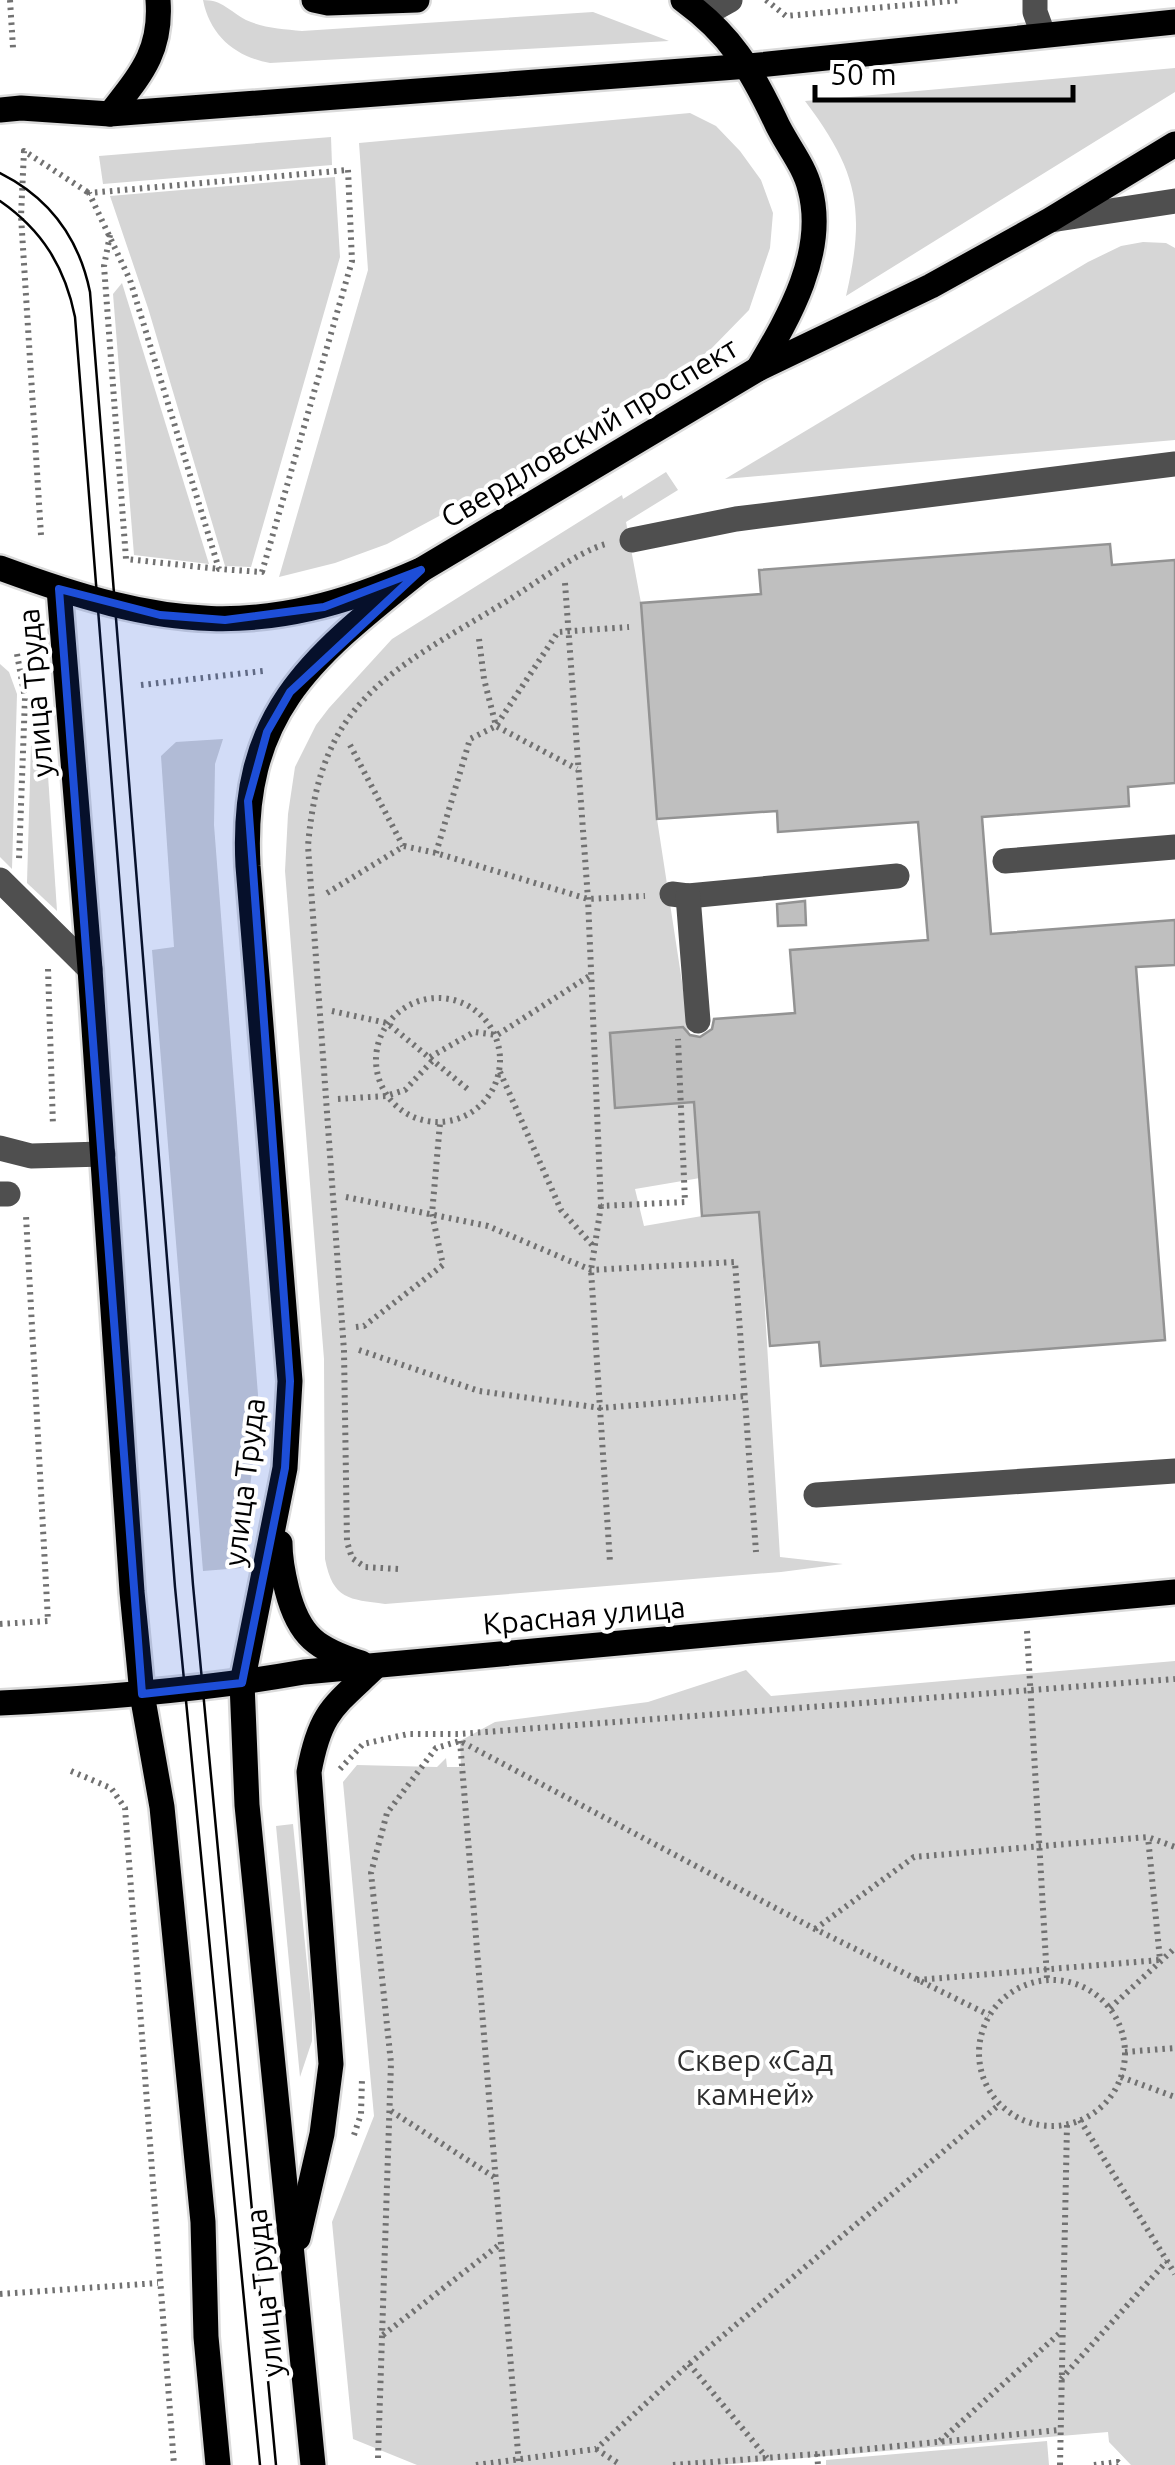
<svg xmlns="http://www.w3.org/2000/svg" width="1175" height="2465" font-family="Ubuntu,sans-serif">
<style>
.green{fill:#d6d6d6}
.building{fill:#bfbfbf;stroke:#939393;stroke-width:2.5}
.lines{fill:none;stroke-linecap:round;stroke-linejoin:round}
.major-casing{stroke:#dbdbdb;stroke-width:30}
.path{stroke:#717171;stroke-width:6;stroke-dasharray:2.5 5;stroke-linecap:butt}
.minor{stroke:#4f4f4f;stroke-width:25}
.major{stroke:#000;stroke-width:25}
.tram{stroke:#000;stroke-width:2.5}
.marked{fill:#1d4ed8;fill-opacity:0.2;stroke:#1d4ed8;stroke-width:8;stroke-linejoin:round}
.labels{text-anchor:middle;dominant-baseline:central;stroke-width:8;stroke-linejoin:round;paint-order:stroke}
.street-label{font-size:30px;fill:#000;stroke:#fff}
.park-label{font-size:30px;fill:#2d2d2d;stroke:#fff}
</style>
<rect width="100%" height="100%" fill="#fff"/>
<g class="green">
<path d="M203,0C223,0 229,11 246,20C263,28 283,29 302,31L593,12L669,41L270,63C236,57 210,36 203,0Z"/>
<path d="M1175,68V92L846,296C866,210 858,171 805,101Z"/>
<polygon points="690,113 716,126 740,151 761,180 773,213 770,248 749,310 709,351 469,500 387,544 335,563 279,577 368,270 359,143"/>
<polygon points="331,137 332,165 103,184 99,156"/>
<polygon points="335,177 340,257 251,567 225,566 148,308 110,196"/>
<polygon points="1143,242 1166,243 1175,248 1175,440 725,479 1088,262 1121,246"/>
<polygon points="122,283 209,564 134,555 113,294"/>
<path d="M666,472L678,490L626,522L641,603L657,819L688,1021L700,1178L635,1189L644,1226L702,1216L759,1212L780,1557L843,1564L781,1572L385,1604C349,1599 333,1600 325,1559L324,1359L285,871L288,814L295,767L316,725L329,708L392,639L622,495L623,499Z"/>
<polygon points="0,664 9,672 17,694 12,869 0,857"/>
<polygon points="223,739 215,764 214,825 259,1408 241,1568 203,1571 152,950 174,947 161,756 176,742"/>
<polygon points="31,745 46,745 57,911 27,883"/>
<polygon points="1175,1661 1175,2465 1131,2465 1109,2442 1108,2432 720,2465 417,2465 353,2439 332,2222 374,2116 343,1782 357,1765 437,1767 446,1758 447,1767 461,1767 460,1741 495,1722 648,1702 746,1670 771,1696"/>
<polygon points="293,1824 312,2014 312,2041 300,2077 276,1826"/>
<polygon points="1047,2441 1049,2465 826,2465 826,2460"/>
</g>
<g class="building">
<polygon points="1110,544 1112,565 1175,560 1175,783 1128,787 1129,806 982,817 991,934 1175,920 1175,965 1136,967 1165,1340 821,1366 819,1342 770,1346 759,1212 702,1216 694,1102 615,1108 610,1033 683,1027 690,1035 700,1037 712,1029 714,1019 795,1013 790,950 928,940 918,822 778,832 777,811 657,819 641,603 761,594 759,570"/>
<polygon points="805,901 806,925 778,926 777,904"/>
</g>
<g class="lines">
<g class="major-casing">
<g id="major">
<polyline points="314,0 328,3 417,0"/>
<path d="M683,0C731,35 750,68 775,120C785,143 804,164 810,189C827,252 789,317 758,369"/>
<polyline points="0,110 21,108 110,114 749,66 1175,22"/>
<path d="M110,114C140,75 162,52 158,0"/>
<path d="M0,568C163,628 259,642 421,570L758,369L931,286L1050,220L1175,144"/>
<polyline points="59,589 90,969 132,1592 142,1694 162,1807 203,2222 206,2337 218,2465"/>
<path d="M280,1543C280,1559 283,1574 287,1590C299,1637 317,1649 361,1663"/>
<path d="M0,1703C102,1698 203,1690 304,1672L1175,1592"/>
<path d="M298,2238L322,2134L331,2064L309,1772C320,1712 333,1707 375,1667"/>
<path d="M313,2465L247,1805L242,1683L285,1468L290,1381L248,866C240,713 310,659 421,570"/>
</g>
</g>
<g class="path">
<polyline points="10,0 13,48"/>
<polyline points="766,0 786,16 962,0"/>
<polygon points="348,170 352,261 262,572 219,569 130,280 89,193"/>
<polyline points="110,235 104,266 126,559 219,569"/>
<polyline points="41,535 21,216 24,151 89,193"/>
<polyline points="565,583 588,899 601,1206 685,1202 678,1039"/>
<polyline points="479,639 484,679 496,726 577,769"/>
<polyline points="17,654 25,698 19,859"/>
<polyline points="141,685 263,671"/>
<polyline points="350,745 403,846"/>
<polyline points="436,853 470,739 496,726 558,632 629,627"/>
<polyline points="327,893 404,846 436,853 588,899 645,896"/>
<polyline points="48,969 53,1126"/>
<circle cx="438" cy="1060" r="62"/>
<polyline points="332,1011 387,1023 470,1091"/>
<polyline points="430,1057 474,1032 497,1035 591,975"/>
<polyline points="500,1072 561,1210 594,1247"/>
<polyline points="338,1099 386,1096 405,1090 433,1060"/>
<polyline points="346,1197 488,1226 591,1270 735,1262 756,1552"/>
<polyline points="601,1206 591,1270 610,1562"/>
<polyline points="356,1327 364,1326 443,1265 432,1214 440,1123"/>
<polyline points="359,1350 479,1391 601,1408 746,1396"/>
<path d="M398,1569L365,1567L352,1558L347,1542L344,1351L308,846C320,698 392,671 507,601C533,585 579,551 606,544"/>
<polyline points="0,1624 48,1621 26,1216"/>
<polyline points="1027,1631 1047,1979"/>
<polyline points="460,1741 519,2465"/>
<polyline points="340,1769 363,1744 408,1734 459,1734 1175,1679"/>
<polyline points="71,1771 111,1788 125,1808 174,2465"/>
<polyline points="815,1929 914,1857 1148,1837 1175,1847"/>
<polyline points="917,1980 1160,1960 1148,1837"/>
<circle cx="1052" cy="2053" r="73"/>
<polyline points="1110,2008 1175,1948"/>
<polyline points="1125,2052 1175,2048"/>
<polyline points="1121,2077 1175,2097"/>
<polyline points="391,2111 494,2177"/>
<polyline points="1080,2120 1175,2274"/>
<polyline points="354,2135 361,2114 362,2079"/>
<polyline points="0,2294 158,2283"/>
<polyline points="383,2335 499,2245"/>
<polyline points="689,2364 767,2458"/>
<polyline points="1061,2379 1167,2261"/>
<polyline points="940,2441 1061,2332"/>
<polyline points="596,2449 621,2465"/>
<polyline points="817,2454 818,2465"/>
<polyline points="378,2458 391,2063 371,1873 387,1813 436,1748 460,1741 815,1929 989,2015"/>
<polyline points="476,2465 596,2449 689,2364 1000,2104"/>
<polyline points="673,2465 817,2454 1059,2430"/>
<polyline points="1060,2465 1067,2125"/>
<polyline points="1094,2465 1118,2462 1121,2465"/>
</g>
<g class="minor">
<polyline points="1035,0 1035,12 1043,34"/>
<polyline points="703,15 730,0"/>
<polyline points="1051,220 1175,201"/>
<polyline points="632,540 736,519 1175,464"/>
<polyline points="1005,861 1175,847"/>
<polyline points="0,880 90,969"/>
<polyline points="672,894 688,896 897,876"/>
<polyline points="688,896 698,1021"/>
<polyline points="0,1148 31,1156 103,1154"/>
<polyline points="0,1194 8,1194"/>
<polyline points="816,1495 1175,1471"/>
</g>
<use href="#major" class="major"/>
<g class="tram">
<path d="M0,173C50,198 79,238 90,292L193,1585L276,2465"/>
<path d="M0,201C42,230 65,267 75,317L175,1587L260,2465"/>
</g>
</g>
<path class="marked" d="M421,570L290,692L267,732L248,801L290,1381L285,1468L242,1683L142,1694L59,589L160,615L225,620L324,607Z"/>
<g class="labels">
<g class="street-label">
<text transform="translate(589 432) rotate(-31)">Свердловский проспект</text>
<text transform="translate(35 693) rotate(-95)">улица Труда</text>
<text transform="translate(244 1482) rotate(-83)">улица Труда</text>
<text transform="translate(584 1615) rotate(-5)">Красная улица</text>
<text transform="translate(264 2293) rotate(-96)">улица Труда</text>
</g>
<g class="park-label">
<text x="755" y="2060">Сквер «Сад<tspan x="755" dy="34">камней»</tspan></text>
</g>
</g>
<path d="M815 85v15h258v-15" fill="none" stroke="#000000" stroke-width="5"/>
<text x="830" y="85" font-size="30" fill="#000000" stroke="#ffffff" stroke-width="8" paint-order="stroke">50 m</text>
</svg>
